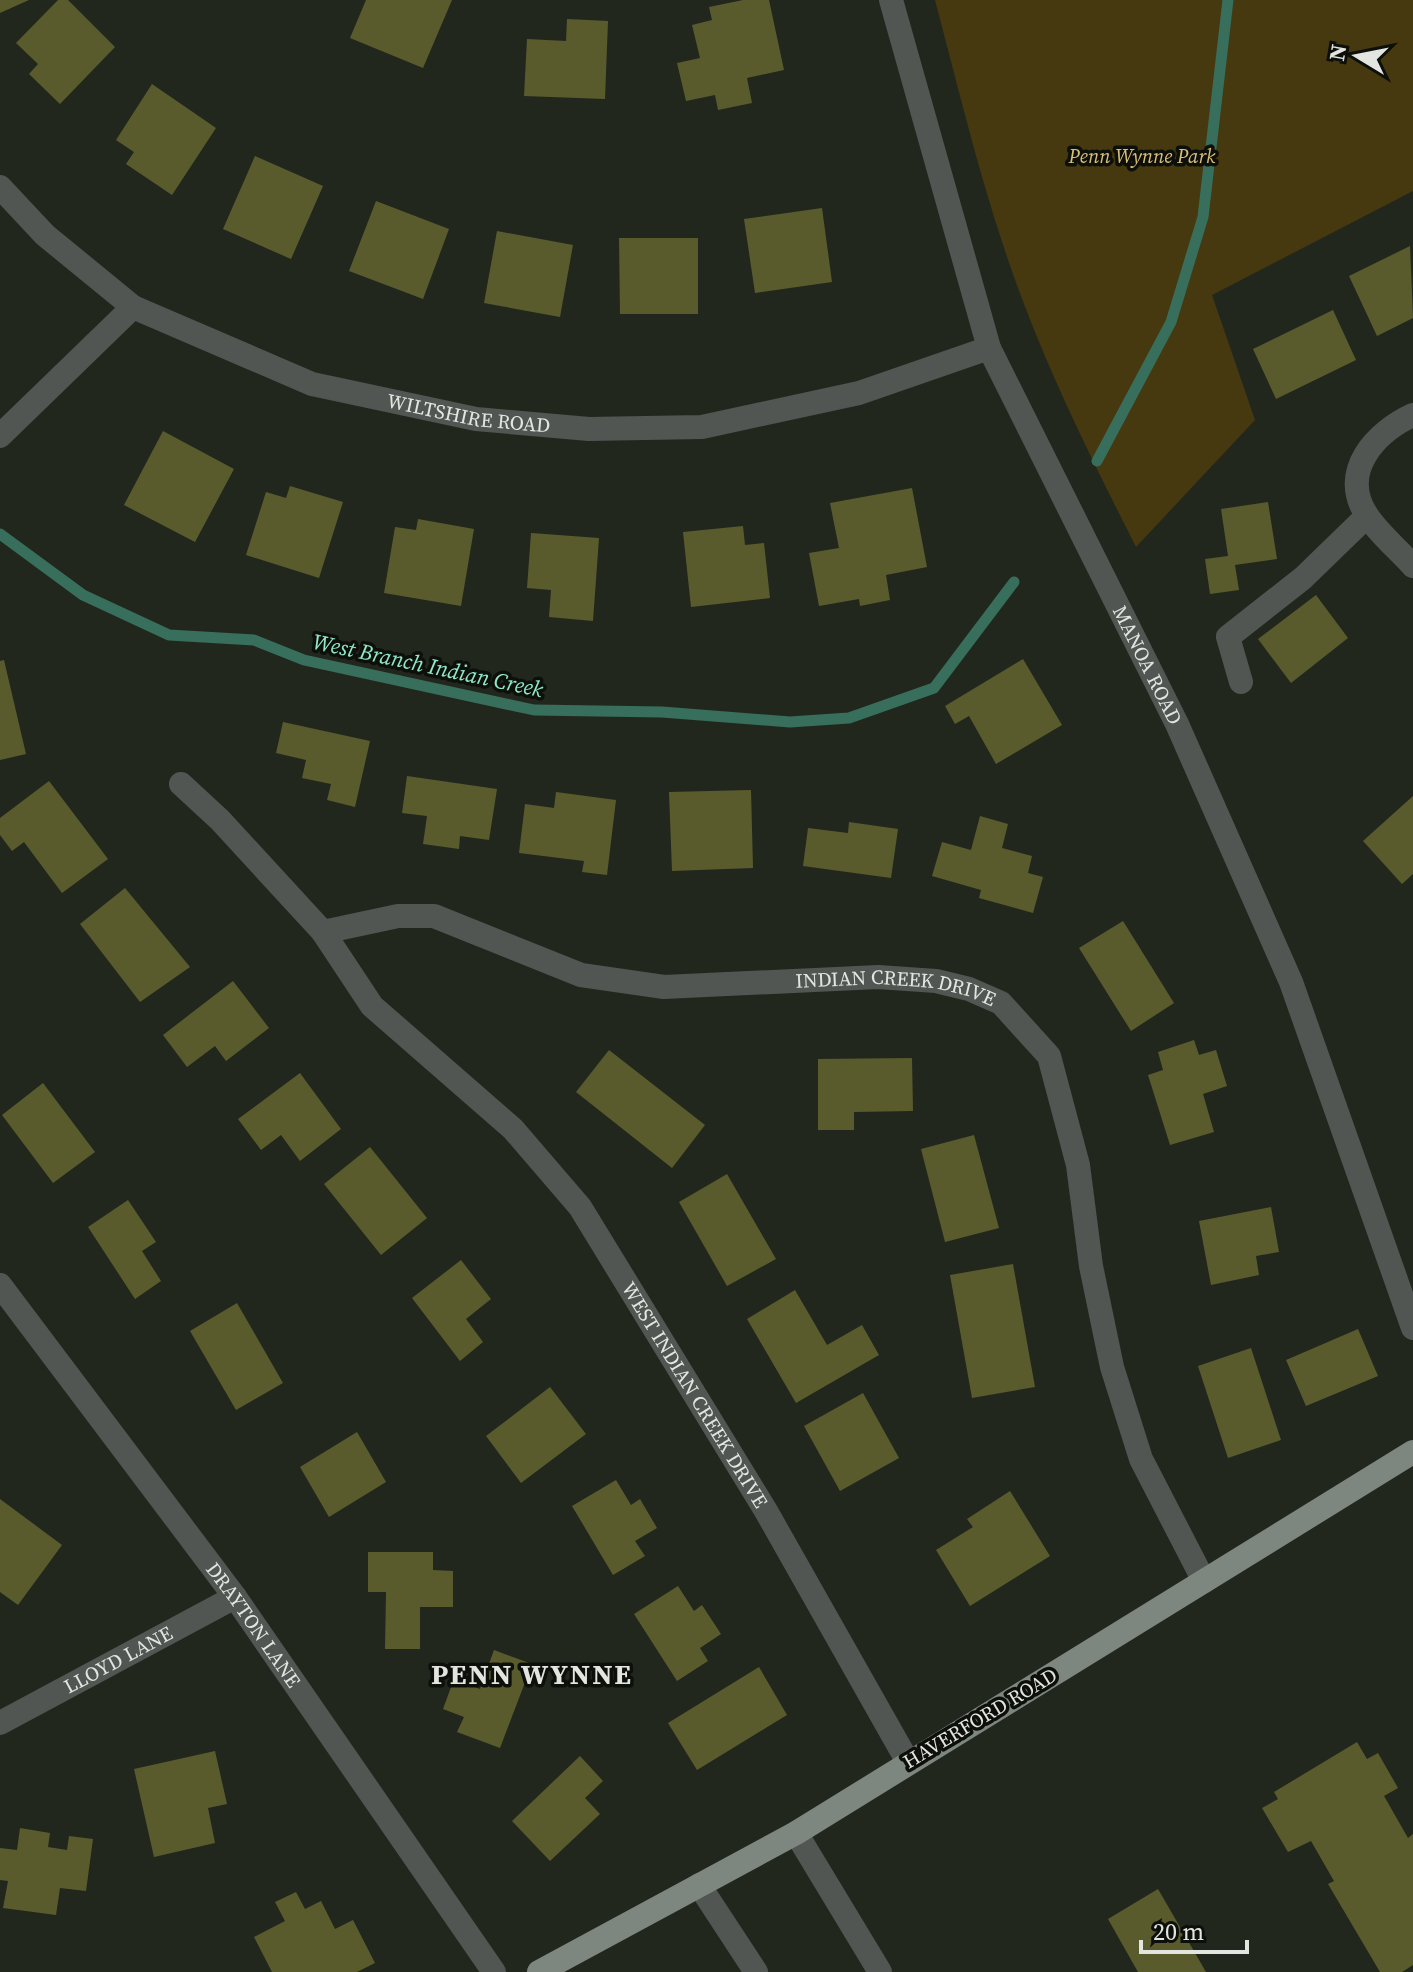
<svg xmlns="http://www.w3.org/2000/svg" width="1413" height="1972" font-family="'Source Serif 4',serif">
<style>
.green{fill:#46380f}
.lines{fill:none;stroke-linecap:round;stroke-linejoin:round}
.stream{stroke:#386e5c;stroke-width:11}
.building{fill:#5a5b2d}
.minor{stroke:#525653;stroke-width:24}
.major{stroke:#7e877f;stroke-width:24}
.labels{text-anchor:middle;dominant-baseline:central;stroke-width:7;stroke-linejoin:round;paint-order:stroke}
.park-label{font-size:20px;font-style:italic;fill:#dabf78;stroke:#0d0f0b}
.street-label{font-size:20px;fill:#e3e6e0;stroke:#0d0f0b}
.water-label{font-size:22px;font-style:italic;fill:#91e9ca;stroke:#0d0f0b}
.district-label{font-size:28px;font-weight:bold;letter-spacing:2px;fill:#e3e6e0;stroke:#0d0f0b}
</style>
<rect width="100%" height="100%" fill="#22271e"/>
<path class="green" d="M935,0H1413V191L1212,295L1255,420L1136,547C1096,468 1056,388 1024,304C986,205 962,102 935,0Z"/>
<g class="lines">
<g class="stream">
<polyline points="1097,461 1171,322 1203,217 1228,0"/>
<polyline points="0,534 83,595 169,635 254,640 304,660 534,710 662,712 790,722 849,718 934,688 1014,582"/>
</g>
</g>
<g class="building">
<polygon points="0,0 29,0 0,13"/>
<polygon points="58,0 68,0 115,47 60,104 29,74 38,64 16,43"/>
<polygon points="366,0 452,0 423,68 350,38"/>
<polygon points="743,0 769,0 784,70 747,78 752,103 718,110 715,95 686,101 677,63 700,58 692,25 712,20 709,7"/>
<polygon points="567,19 608,21 605,99 524,96 527,39 566,41"/>
<polygon points="152,84 216,128 172,195 126,164 134,152 116,140"/>
<polygon points="255,156 323,186 291,259 223,229"/>
<polygon points="376,201 449,229 423,299 349,271"/>
<polygon points="822,208 832,282 755,293 744,219"/>
<polygon points="497,231 573,245 560,317 484,303"/>
<polygon points="619,238 698,238 698,314 620,314"/>
<polygon points="1410,246 1413,318 1377,336 1349,276"/>
<polygon points="1333,310 1356,360 1276,399 1253,349"/>
<polygon points="163,431 234,469 195,542 124,505"/>
<polygon points="290,486 343,502 319,578 246,555 266,492 286,498"/>
<polygon points="912,488 927,567 886,575 890,600 860,606 859,599 819,606 809,553 839,548 830,503"/>
<polygon points="1268,502 1277,559 1235,565 1239,590 1210,594 1205,559 1228,556 1221,509"/>
<polygon points="418,519 474,529 461,606 384,593 395,527 416,530"/>
<polygon points="743,526 745,545 764,543 770,598 691,607 683,532"/>
<polygon points="531,533 599,538 593,621 549,617 551,590 527,588"/>
<polygon points="1316,595 1348,638 1291,683 1258,639"/>
<polygon points="1023,659 1062,725 996,764 969,716 955,724 945,706"/>
<polygon points="4,660 26,754 0,760 0,661"/>
<polygon points="283,722 370,741 355,807 327,800 331,784 302,778 306,760 276,753"/>
<polygon points="407,776 497,789 489,840 460,836 459,849 423,844 427,816 402,813"/>
<polygon points="49,781 108,859 62,893 24,842 12,851 0,835 0,818"/>
<polygon points="751,790 753,868 672,871 669,792"/>
<polygon points="556,792 616,800 607,875 582,872 584,861 519,853 525,804 554,808"/>
<polygon points="1413,796 1413,874 1402,884 1363,841"/>
<polygon points="980,816 1008,824 1002,848 1032,856 1028,873 1043,877 1033,913 979,898 981,890 932,876 942,842 971,850"/>
<polygon points="849,822 898,829 891,878 803,866 808,828 848,833"/>
<polygon points="125,888 190,967 140,1002 80,924"/>
<polygon points="1123,921 1174,1003 1131,1031 1079,948"/>
<polygon points="233,981 269,1028 226,1061 215,1046 187,1067 163,1035"/>
<polygon points="1194,1040 1199,1055 1216,1050 1227,1086 1203,1094 1214,1132 1170,1145 1148,1075 1163,1070 1158,1052"/>
<polygon points="609,1050 705,1125 672,1168 576,1092"/>
<polygon points="912,1058 913,1111 854,1112 854,1130 818,1130 818,1059"/>
<polygon points="300,1073 341,1129 300,1161 281,1135 261,1150 238,1119"/>
<polygon points="43,1083 95,1152 53,1183 2,1115"/>
<polygon points="974,1135 999,1228 945,1242 921,1149"/>
<polygon points="370,1147 427,1218 381,1255 324,1184"/>
<polygon points="727,1174 776,1259 727,1286 679,1202"/>
<polygon points="128,1200 156,1242 142,1251 161,1281 135,1299 88,1227"/>
<polygon points="1271,1207 1279,1252 1256,1256 1259,1275 1211,1285 1199,1221"/>
<polygon points="461,1260 491,1299 466,1319 483,1342 460,1361 412,1298"/>
<polygon points="1013,1264 1035,1387 972,1398 950,1275"/>
<polygon points="795,1290 827,1345 862,1325 879,1355 796,1403 747,1319"/>
<polygon points="237,1303 283,1383 236,1410 190,1331"/>
<polygon points="1358,1329 1378,1376 1306,1406 1286,1360"/>
<polygon points="1251,1348 1281,1440 1228,1458 1198,1366"/>
<polygon points="550,1387 586,1434 521,1483 486,1436"/>
<polygon points="863,1393 899,1458 840,1491 804,1426"/>
<polygon points="357,1432 386,1482 329,1517 300,1467"/>
<polygon points="616,1480 631,1505 640,1499 657,1528 635,1541 645,1556 613,1575 572,1506"/>
<polygon points="1010,1491 1050,1556 970,1606 936,1550 973,1527 967,1519"/>
<polygon points="0,1499 62,1545 18,1605 0,1592"/>
<polygon points="368,1552 433,1552 433,1570 453,1571 453,1607 420,1607 420,1649 385,1649 386,1592 368,1592"/>
<polygon points="678,1586 694,1611 702,1605 721,1634 700,1648 708,1661 677,1681 634,1614"/>
<polygon points="494,1650 532,1664 500,1748 457,1732 464,1717 443,1709 454,1679 480,1689"/>
<polygon points="759,1667 787,1715 697,1770 668,1723"/>
<polygon points="1357,1742 1367,1759 1378,1753 1398,1788 1384,1796 1408,1838 1413,1834 1413,1965 1402,1972 1380,1972 1328,1884 1334,1881 1311,1841 1288,1852 1262,1808 1278,1799 1274,1792"/>
<polygon points="215,1751 227,1804 208,1808 215,1843 154,1857 134,1769"/>
<polygon points="580,1756 603,1781 585,1798 600,1814 550,1861 512,1821"/>
<polygon points="20,1828 50,1833 48,1847 67,1850 69,1836 93,1839 86,1891 60,1888 56,1915 3,1908 8,1881 0,1880 0,1848 17,1850"/>
<polygon points="1158,1889 1206,1972 1138,1972 1108,1919"/>
<polygon points="296,1892 305,1909 321,1901 335,1929 353,1920 375,1963 357,1972 272,1972 254,1937 285,1921 275,1902"/>
</g>
<g class="lines">
<g class="minor">
<path id="s1" d="M891,0L989,348L1177,724L1291,982L1413,1328"/>
<path id="s2" d="M0,187L45,235L133,307L312,384L476,419L589,429L702,427L859,393L989,348"/>
<path d="M1413,415C1376,432 1339,471 1366,514C1378,533 1398,549 1413,566"/>
<polyline points="0,436 133,307"/>
<polyline points="1241,682 1228,637 1303,578 1367,516"/>
<path id="s3" d="M181,784L220,820L323,932L372,1006L513,1129L580,1207L766,1511L908,1762"/>
<path id="s4" d="M323,932L398,916H434L581,975L664,987L878,977L936,981L969,989L1001,1003L1049,1056L1078,1165L1091,1266L1112,1367L1141,1459L1204,1581"/>
<path id="s5" d="M0,1285L235,1597L494,1972"/>
<path id="s6" d="M0,1723L235,1597"/>
<polyline points="796,1833 880,1972"/>
<polyline points="699,1885 756,1972"/>
</g>
<polyline class="major" points="539,1972 796,1833 1413,1452"/>
</g>
<g class="labels">
<g class="park-label">
<text x="1142" y="156">Penn Wynne Park</text>
</g>
<g class="street-label">
<text stroke="none"><textPath href="#s2" startOffset="534">WILTSHIRE ROAD</textPath></text>
<text stroke="none"><textPath href="#s1" startOffset="716">MANOA ROAD</textPath></text>
<text stroke="none"><textPath href="#s4" startOffset="588">INDIAN CREEK DRIVE</textPath></text>
<text stroke="none"><textPath href="#s3" startOffset="804">WEST INDIAN CREEK DRIVE</textPath></text>
<text stroke="none"><textPath href="#s5" startOffset="424">DRAYTON LANE</textPath></text>
<text stroke="none"><textPath href="#s6" startOffset="134">LLOYD LANE</textPath></text>
<text transform="translate(980 1718) rotate(-31)">HAVERFORD ROAD</text>
</g>
<g class="water-label">
<text transform="translate(428 665) rotate(12)">West Branch Indian Creek</text>
</g>
<g class="district-label">
<text x="532" y="1674">PENN WYNNE</text>
</g>
</g>
<g transform="translate(1357 56) rotate(280)" stroke="#0d0f0b" stroke-width="6" paint-order="stroke">
<path d="M0-6L14 30L0 20L-14 30Z" fill="#e3e6e0"/>
<text y="-12" font-size="22" font-weight="bold" text-anchor="middle" fill="#e3e6e0">N</text>
</g>
<path d="M1141 1940v12h106v-12" fill="none" stroke="#e3e6e0" stroke-width="4"/>
<text x="1153" y="1940" font-size="24" fill="#e3e6e0" stroke="#0d0f0b" stroke-width="6" paint-order="stroke">20 m</text>
</svg>
